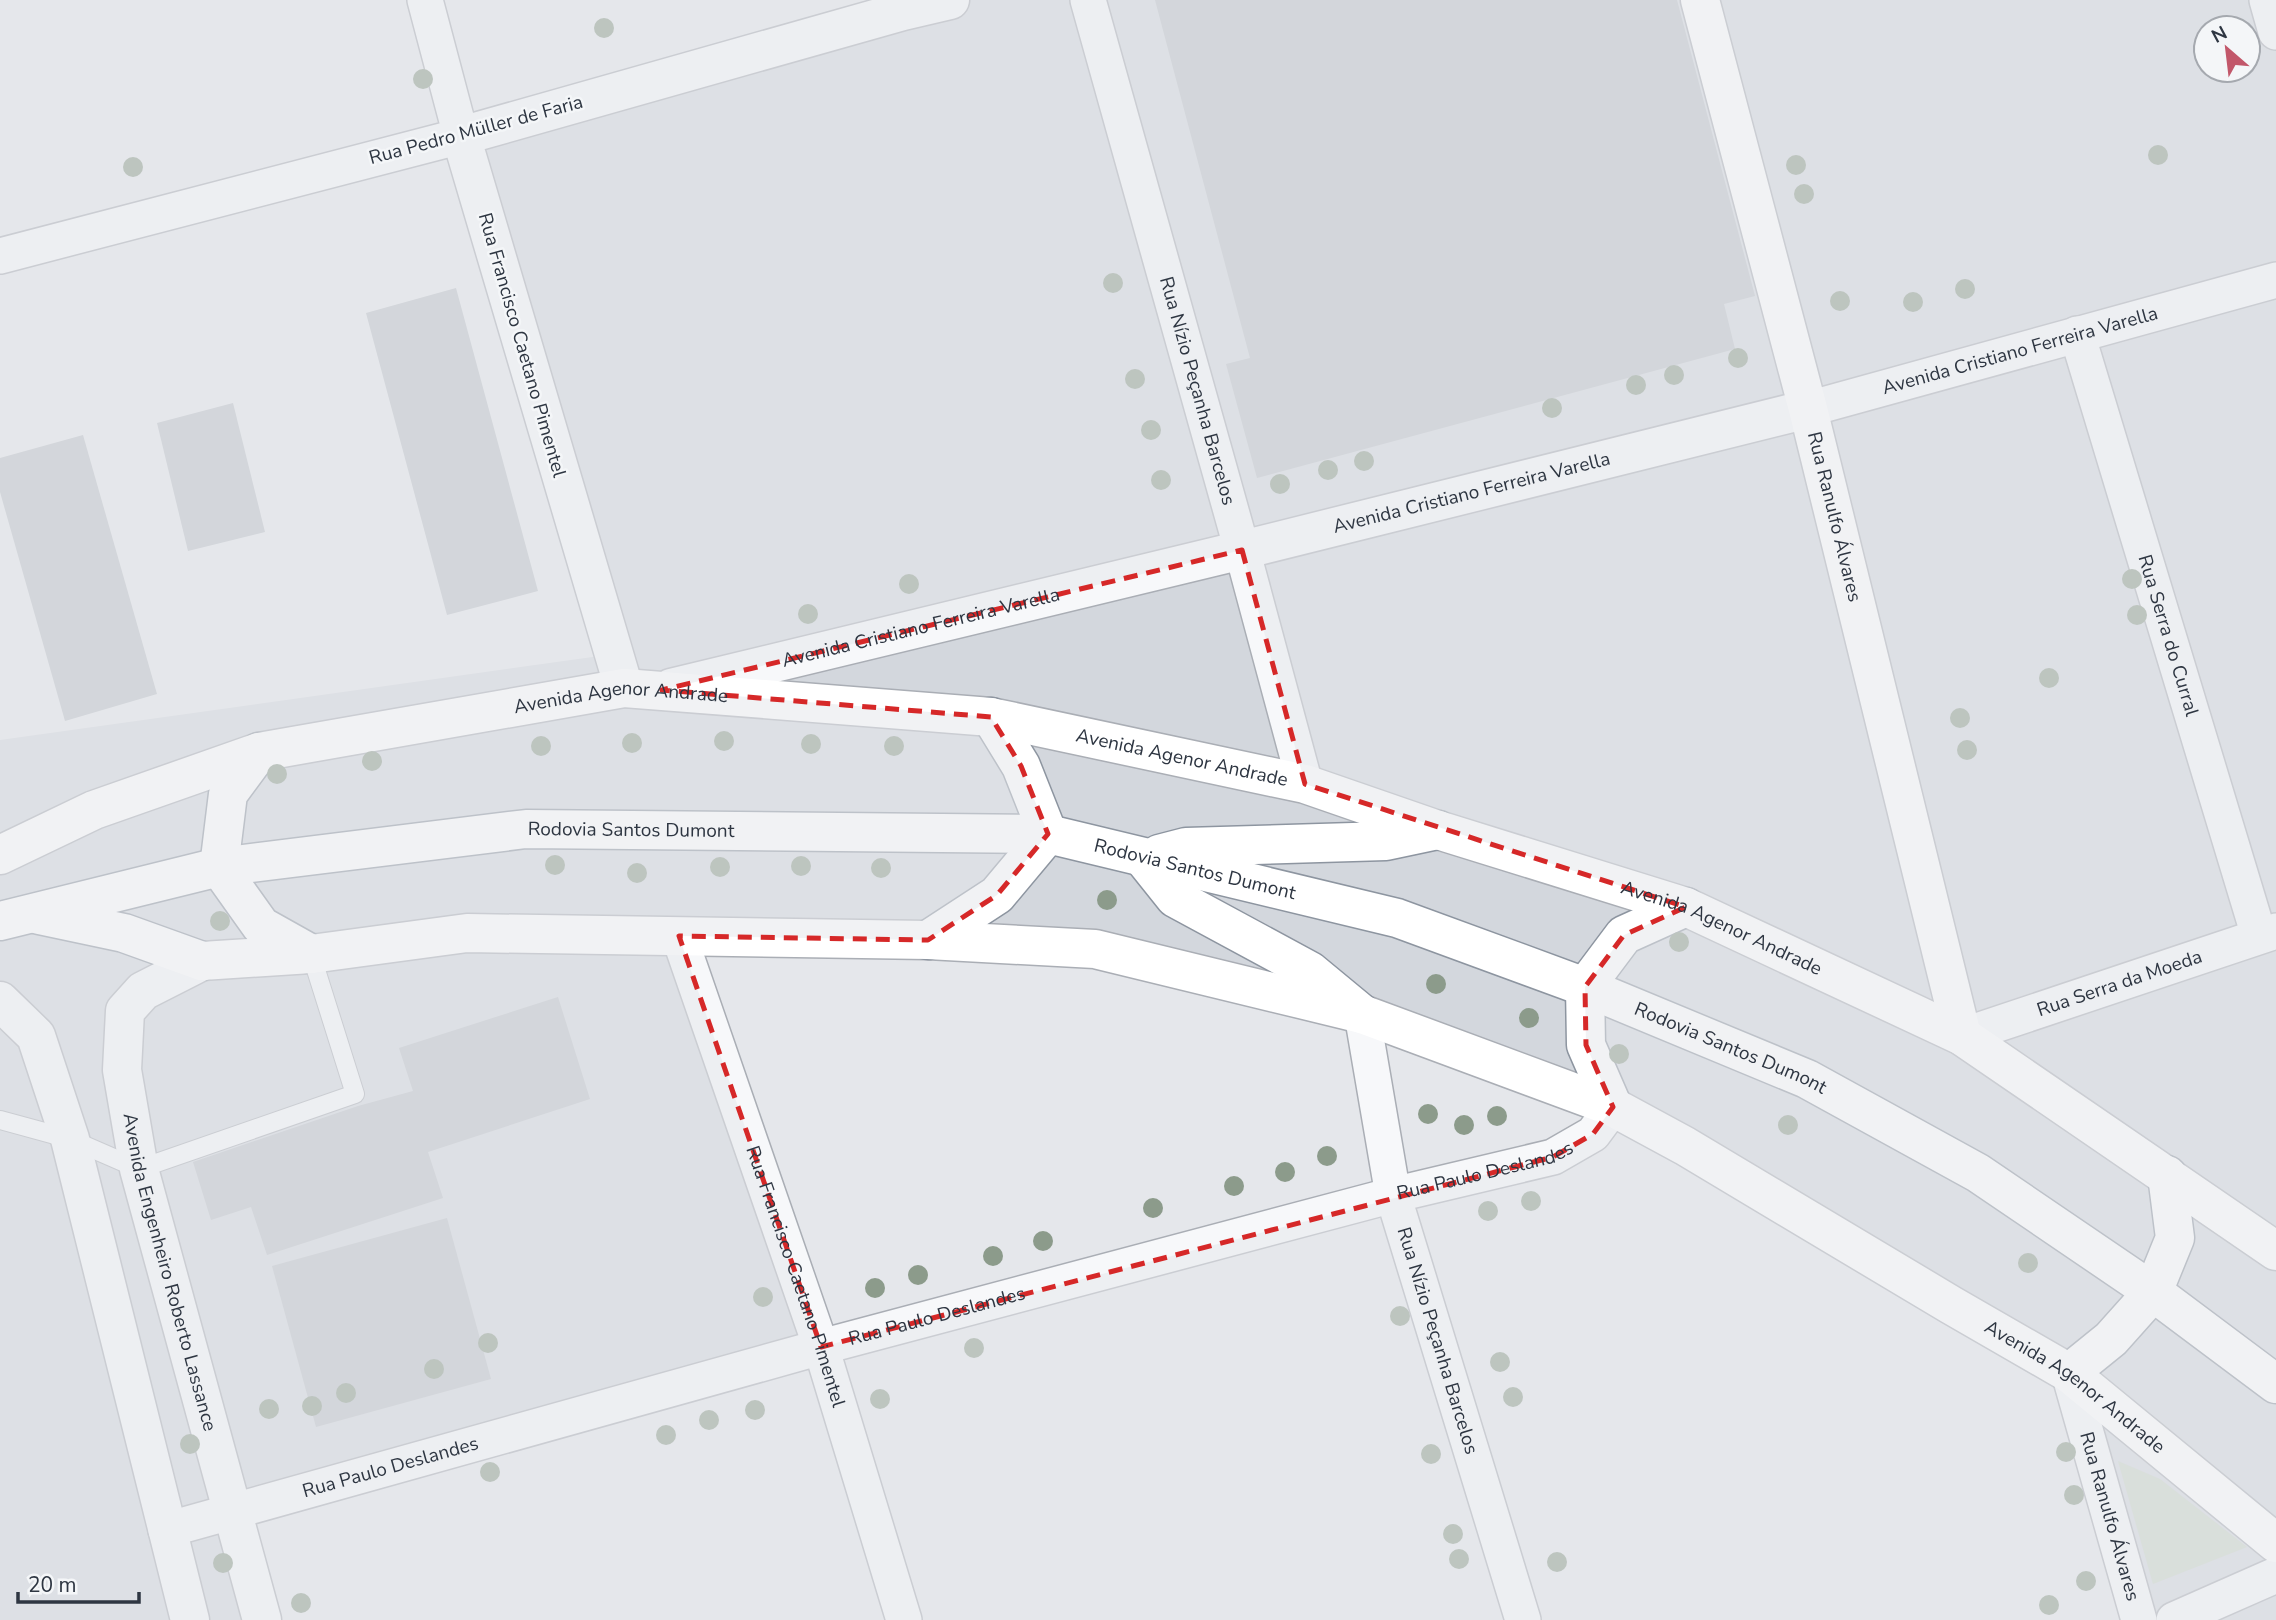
<svg xmlns="http://www.w3.org/2000/svg" width="2276" height="1620" font-family="'Nunito Sans',sans-serif">
<style>
.built{fill:#d3d7dd;fill-rule:evenodd}
.green{fill:#cad4c7}
.building{fill:#bcc1c7}
.lines{fill:none;stroke-linecap:round;stroke-linejoin:round}
.service-casing{stroke:#aaaeb5;stroke-width:20}
.minor-casing{stroke:#aaaeb5;stroke-width:38}
.tertiary-casing{stroke:#aaaeb5;stroke-width:41}
.secondary-casing{stroke:#aaaeb5;stroke-width:41}
.trunk-casing{stroke:#8d95a0;stroke-width:41}
.service{stroke:#f7f8fa;stroke-width:18}
.minor{stroke:#f7f8fa;stroke-width:35}
.tertiary{stroke:#f7f8fa;stroke-width:38}
.secondary{stroke:#fff;stroke-width:38}
.trunk{stroke:#fff;stroke-width:38}
.tree{fill:#8c9b8b}
.marked{fill:none;stroke:#d62828;stroke-width:5;stroke-dasharray:14 9;stroke-linejoin:round}
.labels{text-anchor:middle;dominant-baseline:central;stroke-width:5;stroke-linejoin:round;paint-order:stroke}
.street-label{font-size:19px;fill:#2e3642;stroke:#f4f6f8}
</style>
<rect width="100%" height="100%" fill="#e5e7eb"/>
<path class="built" d="M952,0H2276V1620H2139L2069,1373L1613,1110L1095,948L679,937L820,1347L235,1513L262,1620H0V740L614,654L461,136ZM2206,28H2248V70H2206Z"/>
<polygon class="green" points="2118,1461 2160,1479 2247,1547 2153,1584"/>
<g class="building">
<polygon points="1155,0 1677,0 1755,296 1724,304 1735,349 1257,478 1226,364 1250,358"/>
<polygon points="456,288 538,591 447,615 366,313"/>
<polygon points="233,403 265,532 188,551 157,423"/>
<polygon points="83,435 157,694 65,721 0,492 0,458"/>
<polygon points="558,997 590,1099 428,1152 443,1198 267,1255 251,1207 211,1220 193,1162 358,1106 413,1091 399,1048"/>
<polygon points="447,1218 491,1379 316,1427 272,1266"/>
</g>
<g class="lines">
<g class="service-casing">
<polyline id="service" points="0,1120 70,1139 139,1169 355,1094 311,954"/>
</g>
<g class="minor-casing">
<g id="minor">
<path id="s1" d="M1088,0L1242,550L1305,784"/>
<polyline points="2267,0 2276,32"/>
<polyline points="0,256 461,136 425,0"/>
<path id="s2" d="M2077,334L2259,936"/>
<path id="s3" d="M1808,409L2276,280"/>
<path id="s4" d="M679,936L821,1347L904,1620"/>
<path id="s5" d="M1362,1014L1393,1195L1523,1620"/>
<path id="s6" d="M1962,1036L2276,931"/>
<path id="s7" d="M2069,1373L2139,1620"/>
<path id="s8" d="M166,1530L821,1347L1393,1195L1553,1157L1593,1134L1613,1107"/>
<polyline points="2174,1620 2276,1575"/>
</g>
</g>
<g class="tertiary-casing">
<g id="tertiary">
<polyline points="624,688 461,136 903,11 950,0"/>
<path id="s9" d="M671,688L1242,550L1808,409"/>
<path id="s10" d="M202,961L143,991L125,1011L122,1070L139,1169L262,1620"/>
<polyline points="0,1001 36,1036 70,1139 190,1620"/>
</g>
</g>
<g class="secondary-casing">
<g id="secondary">
<path id="s11" d="M1700,0L1808,409L1962,1036"/>
<path id="s12" d="M0,855L94,810L259,752L624,688L991,717L1305,784L1438,830L1686,907L1962,1036L2276,1251"/>
<path id="s13" d="M202,961L311,954L467,933L928,940L1095,949L1362,1014L1613,1107L1685,1146L1951,1305L2069,1373L2276,1543"/>
</g>
</g>
<g class="trunk-casing">
<g id="trunk">
<polyline points="991,717 1021,766 1048,834"/>
<polyline points="259,752 228,794 219,867 261,926 311,954"/>
<polyline points="1159,854 1186,847 1386,841 1438,830"/>
<polyline points="1143,858 1175,898 1310,971 1362,1014"/>
<polyline points="39,915 124,933 202,961"/>
<path id="s14" d="M0,921L219,867L526,829L1048,834L1397,918L1585,987L1807,1079L1978,1173L2153,1292L2276,1384"/>
<polyline points="928,940 997,895 1048,834"/>
<polyline points="1613,1107 1586,1045 1585,987 1624,935 1686,907"/>
<polyline points="2069,1373 2111,1339 2153,1292 2175,1238 2167,1175"/>
</g>
</g>
<use href="#service" class="service"/>
<use href="#minor" class="minor"/>
<use href="#tertiary" class="tertiary"/>
<use href="#secondary" class="secondary"/>
<use href="#trunk" class="trunk"/>
</g>
<g class="tree">
<circle cx="604" cy="28" r="10"/>
<circle cx="423" cy="79" r="10"/>
<circle cx="2158" cy="155" r="10"/>
<circle cx="1796" cy="165" r="10"/>
<circle cx="133" cy="167" r="10"/>
<circle cx="1804" cy="194" r="10"/>
<circle cx="1113" cy="283" r="10"/>
<circle cx="1965" cy="289" r="10"/>
<circle cx="1840" cy="301" r="10"/>
<circle cx="1913" cy="302" r="10"/>
<circle cx="1738" cy="358" r="10"/>
<circle cx="1674" cy="375" r="10"/>
<circle cx="1135" cy="379" r="10"/>
<circle cx="1636" cy="385" r="10"/>
<circle cx="1552" cy="408" r="10"/>
<circle cx="1151" cy="430" r="10"/>
<circle cx="1364" cy="461" r="10"/>
<circle cx="1328" cy="470" r="10"/>
<circle cx="1161" cy="480" r="10"/>
<circle cx="1280" cy="484" r="10"/>
<circle cx="2132" cy="579" r="10"/>
<circle cx="909" cy="584" r="10"/>
<circle cx="808" cy="614" r="10"/>
<circle cx="2137" cy="615" r="10"/>
<circle cx="2049" cy="678" r="10"/>
<circle cx="1960" cy="718" r="10"/>
<circle cx="724" cy="741" r="10"/>
<circle cx="632" cy="743" r="10"/>
<circle cx="811" cy="744" r="10"/>
<circle cx="541" cy="746" r="10"/>
<circle cx="894" cy="746" r="10"/>
<circle cx="1967" cy="750" r="10"/>
<circle cx="372" cy="761" r="10"/>
<circle cx="277" cy="774" r="10"/>
<circle cx="555" cy="865" r="10"/>
<circle cx="801" cy="866" r="10"/>
<circle cx="720" cy="867" r="10"/>
<circle cx="881" cy="868" r="10"/>
<circle cx="637" cy="873" r="10"/>
<circle cx="1107" cy="900" r="10"/>
<circle cx="220" cy="921" r="10"/>
<circle cx="1679" cy="942" r="10"/>
<circle cx="1436" cy="984" r="10"/>
<circle cx="1529" cy="1018" r="10"/>
<circle cx="1619" cy="1054" r="10"/>
<circle cx="1428" cy="1114" r="10"/>
<circle cx="1497" cy="1116" r="10"/>
<circle cx="1464" cy="1125" r="10"/>
<circle cx="1788" cy="1125" r="10"/>
<circle cx="1327" cy="1156" r="10"/>
<circle cx="1285" cy="1172" r="10"/>
<circle cx="1234" cy="1186" r="10"/>
<circle cx="1531" cy="1201" r="10"/>
<circle cx="1153" cy="1208" r="10"/>
<circle cx="1488" cy="1211" r="10"/>
<circle cx="1043" cy="1241" r="10"/>
<circle cx="993" cy="1256" r="10"/>
<circle cx="2028" cy="1263" r="10"/>
<circle cx="918" cy="1275" r="10"/>
<circle cx="875" cy="1288" r="10"/>
<circle cx="763" cy="1297" r="10"/>
<circle cx="1400" cy="1316" r="10"/>
<circle cx="488" cy="1343" r="10"/>
<circle cx="974" cy="1348" r="10"/>
<circle cx="1500" cy="1362" r="10"/>
<circle cx="434" cy="1369" r="10"/>
<circle cx="346" cy="1393" r="10"/>
<circle cx="1513" cy="1397" r="10"/>
<circle cx="880" cy="1399" r="10"/>
<circle cx="312" cy="1406" r="10"/>
<circle cx="269" cy="1409" r="10"/>
<circle cx="755" cy="1410" r="10"/>
<circle cx="709" cy="1420" r="10"/>
<circle cx="666" cy="1435" r="10"/>
<circle cx="190" cy="1444" r="10"/>
<circle cx="2066" cy="1452" r="10"/>
<circle cx="1431" cy="1454" r="10"/>
<circle cx="490" cy="1472" r="10"/>
<circle cx="2074" cy="1495" r="10"/>
<circle cx="1453" cy="1534" r="10"/>
<circle cx="1459" cy="1559" r="10"/>
<circle cx="1557" cy="1562" r="10"/>
<circle cx="223" cy="1563" r="10"/>
<circle cx="2086" cy="1581" r="10"/>
<circle cx="301" cy="1603" r="10"/>
<circle cx="2049" cy="1605" r="10"/>
</g>
<path d="M0 0H2276V1620H0ZM1242,550L1305,784L1686,907L1624,935L1585,987L1586,1045L1613,1107L1593,1134L1553,1157L821,1347L679,936L928,940L997,895L1048,834L1021,766L991,717L662,690Z" fill="#e5e7eb" fill-opacity=".55" fill-rule="evenodd"/>
<path class="marked" d="M1242,550L1305,784L1686,907L1624,935L1585,987L1586,1045L1613,1107L1593,1134L1553,1157L821,1347L679,936L928,940L997,895L1048,834L1021,766L991,717L662,690Z"/>
<g class="labels">
<g class="street-label">
<text transform="translate(476 130) rotate(-15)">Rua Pedro Müller de Faria</text>
<text transform="translate(522 345) rotate(74)">Rua Francisco Caetano Pimentel</text>
<text stroke="none"><textPath href="#s3" startOffset="220">Avenida Cristiano Ferreira Varella</textPath></text>
<text stroke="none"><textPath href="#s1" startOffset="406">Rua Nízio Peçanha Barcelos</textPath></text>
<text stroke="none"><textPath href="#s9" startOffset="824">Avenida Cristiano Ferreira Varella</textPath></text>
<text stroke="none"><textPath href="#s11" startOffset="534">Rua Ranulfo Álvares</textPath></text>
<text stroke="none"><textPath href="#s9" startOffset="257">Avenida Cristiano Ferreira Varella</textPath></text>
<text stroke="none"><textPath href="#s2" startOffset="315">Rua Serra do Curral</textPath></text>
<text stroke="none"><textPath href="#s12" startOffset="646">Avenida Agenor Andrade</textPath></text>
<text stroke="none"><textPath href="#s12" startOffset="1213">Avenida Agenor Andrade</textPath></text>
<text stroke="none"><textPath href="#s14" startOffset="640">Rodovia Santos Dumont</textPath></text>
<text stroke="none"><textPath href="#s14" startOffset="1208">Rodovia Santos Dumont</textPath></text>
<text stroke="none"><textPath href="#s12" startOffset="1780">Avenida Agenor Andrade</textPath></text>
<text stroke="none"><textPath href="#s6" startOffset="166">Rua Serra da Moeda</textPath></text>
<text stroke="none"><textPath href="#s14" startOffset="1774">Rodovia Santos Dumont</textPath></text>
<text stroke="none"><textPath href="#s8" startOffset="1367">Rua Paulo Deslandes</textPath></text>
<text stroke="none"><textPath href="#s10" startOffset="360">Avenida Engenheiro Roberto Lassance</textPath></text>
<text stroke="none"><textPath href="#s4" startOffset="360">Rua Francisco Caetano Pimentel</textPath></text>
<text stroke="none"><textPath href="#s8" startOffset="800">Rua Paulo Deslandes</textPath></text>
<text stroke="none"><textPath href="#s5" startOffset="336">Rua Nízio Peçanha Barcelos</textPath></text>
<text stroke="none"><textPath href="#s13" startOffset="1978">Avenida Agenor Andrade</textPath></text>
<text stroke="none"><textPath href="#s8" startOffset="233">Rua Paulo Deslandes</textPath></text>
<text stroke="none"><textPath href="#s7" startOffset="149">Rua Ranulfo Álvares</textPath></text>
</g>
</g>
<g transform="translate(2227 49) rotate(332)"><circle r="33" fill="#f4f6f8" stroke="#a5a9af" stroke-width="2"/>
<path d="M0-5L12 26L0 18L-12 26Z" fill="#c2576a"/>
<text y="-10" font-size="19" font-weight="bold" text-anchor="middle" fill="#2e3642">N</text>
</g>
<path d="M18 1592v10h121v-10" fill="none" stroke="#2e3642" stroke-width="3.5"/>
<text x="28" y="1592" font-size="21" fill="#2e3642" stroke="#f4f6f8" stroke-width="5" paint-order="stroke">20 m</text>
</svg>
